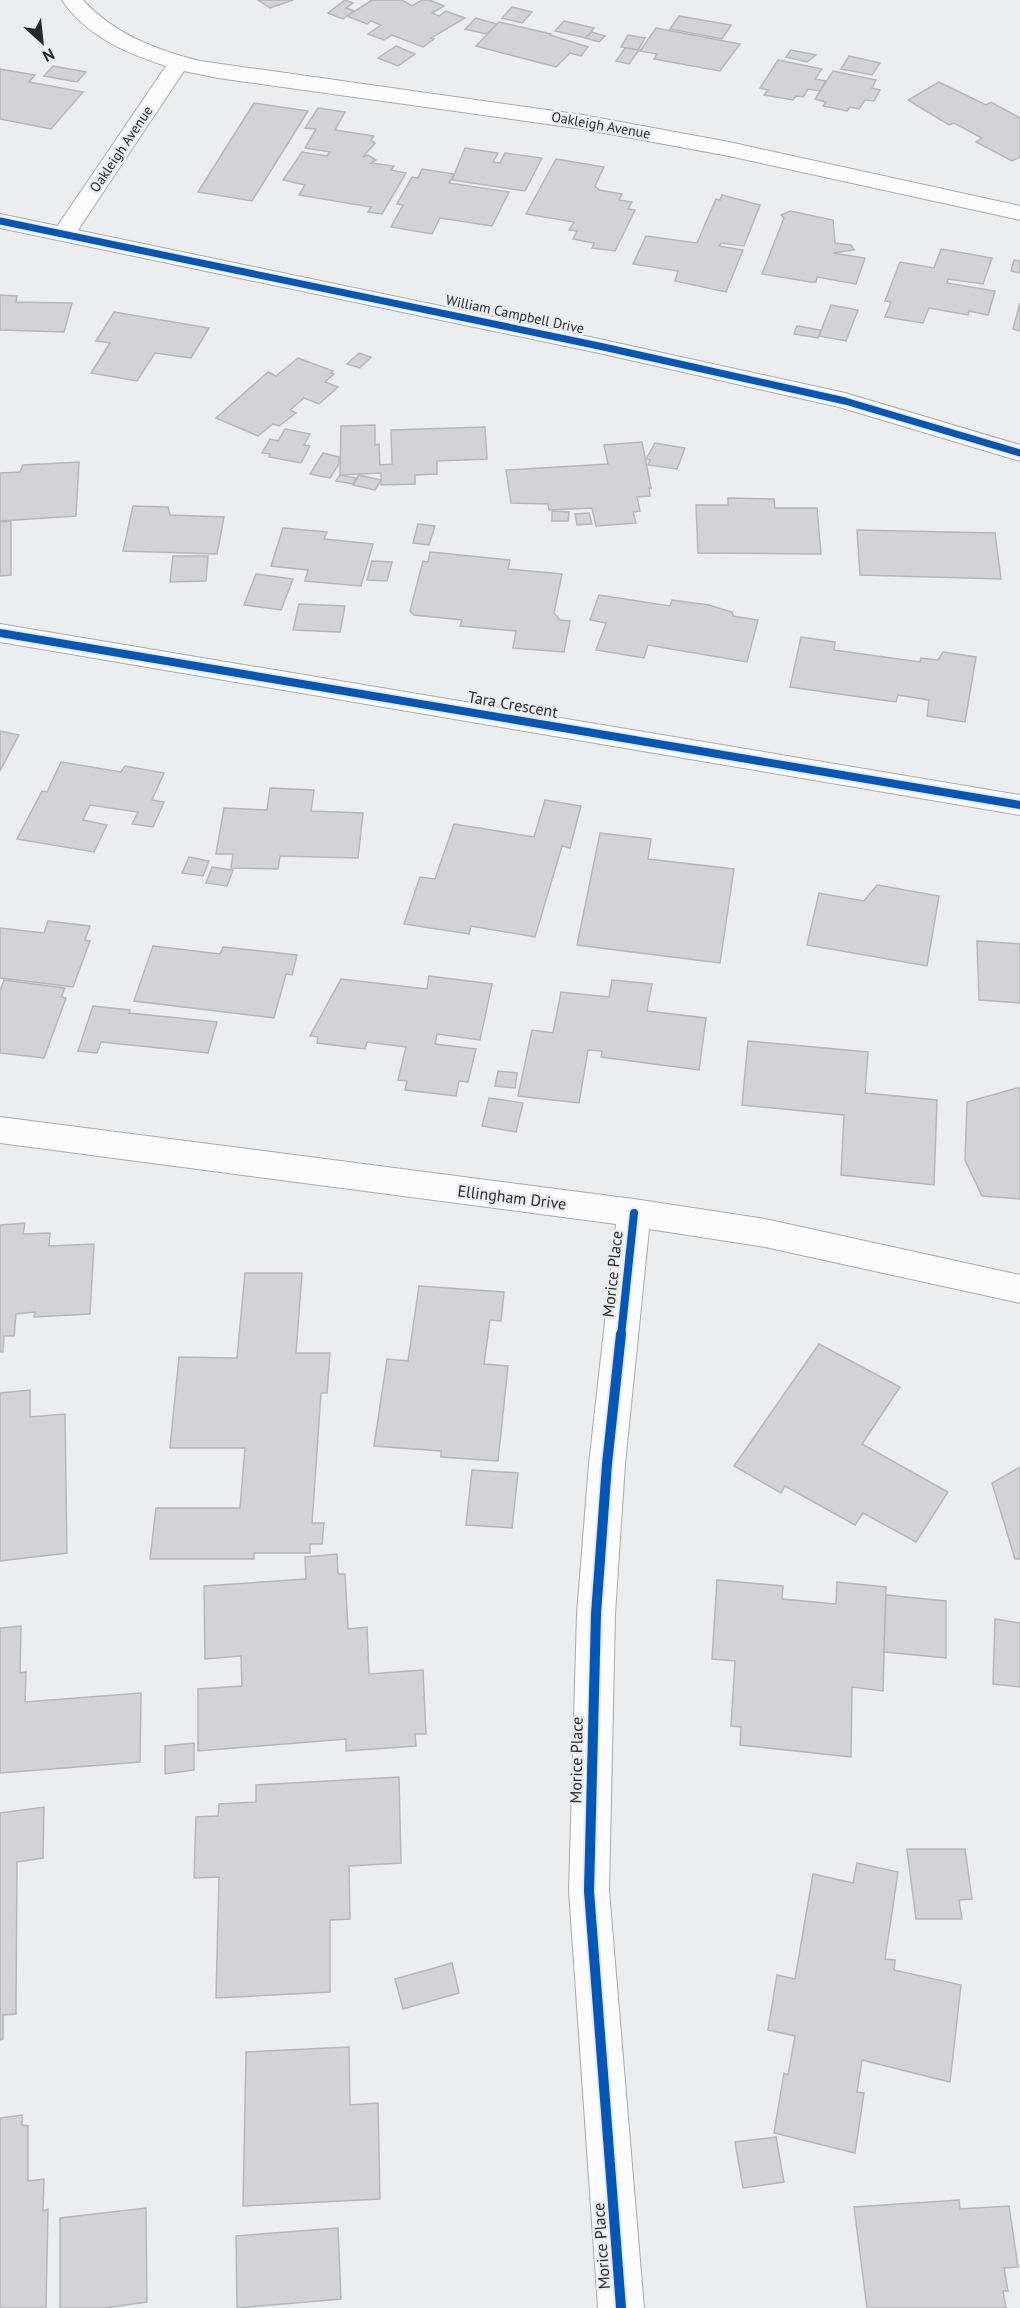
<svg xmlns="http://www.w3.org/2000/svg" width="1020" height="2308" font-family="'PT Sans',sans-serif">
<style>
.building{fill:#d3d3d5;stroke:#b6b7b9;stroke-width:1.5}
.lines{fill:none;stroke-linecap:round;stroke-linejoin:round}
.street-casing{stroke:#a8aaab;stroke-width:2}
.secondary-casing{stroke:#a8aaab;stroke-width:2}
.street{fill:#fcfcfd;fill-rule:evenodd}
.secondary{fill:#fcfcfd;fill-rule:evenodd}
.cycleway-far2-casing{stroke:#eaecf0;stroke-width:10}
.cycleway-far1-casing{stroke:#eaecf0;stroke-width:12}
.cycleway-casing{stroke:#eaecf0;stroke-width:14}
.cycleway-far2{stroke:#0057b8;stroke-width:7}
.cycleway-far1{stroke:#0057b8;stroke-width:8}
.cycleway{stroke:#0057b8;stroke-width:10}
.labels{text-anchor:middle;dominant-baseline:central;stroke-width:5;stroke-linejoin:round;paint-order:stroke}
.far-street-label{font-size:14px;fill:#28292a;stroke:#eaecf0}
.street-label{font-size:16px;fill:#28292a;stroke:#eaecf0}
</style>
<rect width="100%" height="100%" fill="#ebedef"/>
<g class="building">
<polygon points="258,0 293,0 270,8"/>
<polygon points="345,0 353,3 346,8 354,11 343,19 328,13"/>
<polygon points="372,0 402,0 412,6 422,0 429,0 444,6 432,13 439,16 446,11 465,18 431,38 434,39 423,47 392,35 384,40 368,34 381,25 371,21 367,24 347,16"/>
<polygon points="512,7 532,12 522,23 502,18"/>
<polygon points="679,16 731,25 722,39 670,29"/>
<polygon points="476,18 497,24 486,34 465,29"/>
<polygon points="564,21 594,28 586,38 555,31"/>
<polygon points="499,22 551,34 550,35 588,47 581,56 570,53 556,67 476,46"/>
<polygon points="656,28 740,44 720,71 654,59 657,54 640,51"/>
<polygon points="592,32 605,36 599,42 585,38"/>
<polygon points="628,35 645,38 638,50 621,47"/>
<polygon points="396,46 415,54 398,66 378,58"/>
<polygon points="625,48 639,50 629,64 616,61"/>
<polygon points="791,50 816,55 807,62 786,57"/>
<polygon points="849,56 880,63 872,75 841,69"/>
<polygon points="778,60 822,69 815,79 826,81 820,91 808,89 803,97 796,96 793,100 764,95 768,90 760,88"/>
<polygon points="53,66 86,72 77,82 44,76"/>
<polygon points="0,69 35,75 29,82 83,92 51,129 0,119"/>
<polygon points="833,71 876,80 872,88 880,90 874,101 865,100 859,109 850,107 847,111 823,106 826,102 815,99"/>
<polygon points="939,82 986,105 991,102 1020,118 1020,157 1012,161 976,142 982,138 954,123 949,125 908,100"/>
<polygon points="254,103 308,111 252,201 198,192"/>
<polygon points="318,108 345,112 335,130 374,136 371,140 375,143 363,157 368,155 376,160 371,163 394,166 391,170 406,173 382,214 368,212 371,207 299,195 305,185 283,180 302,152 327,156 330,152 305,148 316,129 305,128"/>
<polygon points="465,148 498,153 493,162 500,163 505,153 542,158 525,191 452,180"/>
<polygon points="556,159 604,167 595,186 599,190 622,194 619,200 632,202 628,209 635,210 615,251 592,248 594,243 573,239 577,231 569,230 574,222 526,214"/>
<polygon points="422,169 454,174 449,183 509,192 492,226 440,218 432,234 391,227 403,205 397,204 412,177 418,178"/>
<polygon points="722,195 760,205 744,246 721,243 719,246 743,250 726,292 675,281 678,271 633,264 646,236 697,243 716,199 720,200"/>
<polygon points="790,211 833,220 835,243 851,245 854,250 833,253 865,258 856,284 817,277 816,282 811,282 762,274 784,218 781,215"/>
<polygon points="941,249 992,258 983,284 948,279 947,283 995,291 988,315 969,311 968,315 929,308 923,323 885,317 891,302 885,301 900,262 934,268"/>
<polygon points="1014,260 1020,261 1020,273 1011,271"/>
<polygon points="0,295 17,296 16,302 72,303 64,332 0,330"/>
<polygon points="1020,303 1020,331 1013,329"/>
<polygon points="831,305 858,310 846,341 819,336"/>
<polygon points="114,312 209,328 191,358 155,353 137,381 91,373 110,343 96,341"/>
<polygon points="797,326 821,330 818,338 794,334"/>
<polygon points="359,353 371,357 360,368 347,364"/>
<polygon points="298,358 333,371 331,373 334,374 325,382 338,387 319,404 304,398 290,410 296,413 279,426 273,424 258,436 216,418 268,372 276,376"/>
<polygon points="375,425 375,445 379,444 380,465 392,464 391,430 485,427 487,459 437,461 437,474 415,475 415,484 381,485 381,473 340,475 341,426"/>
<polygon points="285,429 310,434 304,445 310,446 301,463 269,457 270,454 262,453 270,439 278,441"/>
<polygon points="642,442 651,488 649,488 650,496 637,497 640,511 633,512 636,523 596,526 592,508 549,510 548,504 511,503 506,470 608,464 604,445"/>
<polygon points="655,443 685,448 677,469 648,465 650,460 646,459"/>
<polygon points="323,453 339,457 339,464 330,478 310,474"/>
<polygon points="79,462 76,516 0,521 0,473 20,472 23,465"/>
<polygon points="340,475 356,478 353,484 336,481"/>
<polygon points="359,475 381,480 375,490 353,485"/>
<polygon points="728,498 774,499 775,508 817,508 821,554 698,553 696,505 728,505"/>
<polygon points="133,506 168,507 170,515 224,517 217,554 123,551"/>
<polygon points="552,511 569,512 568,521 552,521"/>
<polygon points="589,513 592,524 577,525 575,514"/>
<polygon points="11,521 11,575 0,576 0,522"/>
<polygon points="418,524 435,526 429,545 413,543"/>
<polygon points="283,528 327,532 324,539 373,544 361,586 305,581 308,570 271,566"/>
<polygon points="857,530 995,533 1001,579 860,575"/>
<polygon points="430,552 510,560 508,569 562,574 554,613 560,620 570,621 564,652 513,648 516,631 460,626 462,620 414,615 410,611 423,561 428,562"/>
<polygon points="173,556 208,556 206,581 170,582"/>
<polygon points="372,561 392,562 387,581 367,580"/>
<polygon points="256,574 293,579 281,610 244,605"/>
<polygon points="599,595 670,606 672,600 709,605 732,612 733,616 758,620 747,662 648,645 644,658 596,650 606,623 590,620"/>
<polygon points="299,604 345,606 340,632 293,630"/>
<polygon points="801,637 835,642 834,650 920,662 921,658 938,660 943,652 976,657 965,722 927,716 929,700 898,695 896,702 790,687"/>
<polygon points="0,731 19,735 0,771"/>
<polygon points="61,762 121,772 125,766 164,773 152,800 164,802 153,827 132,824 138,812 90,805 83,820 107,825 94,852 17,839 42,791 47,792"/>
<polygon points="270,788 314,790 311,811 363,813 358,858 280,856 278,869 231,868 233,854 216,854 224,808 267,810"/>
<polygon points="545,800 581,806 570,848 562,846 535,937 471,926 469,934 404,924 420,877 435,879 454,824 534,837"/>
<polygon points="600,833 651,839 648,859 734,869 720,963 577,945"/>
<polygon points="189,857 209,861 203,876 182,873"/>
<polygon points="212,867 233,870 227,886 206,883"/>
<polygon points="877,885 939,896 927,966 807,945 819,893 864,901"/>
<polygon points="48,921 90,926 85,940 90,941 73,987 0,978 0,928 44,933"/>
<polygon points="977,941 1020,944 1020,1003 979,1000"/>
<polygon points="153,946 220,954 223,947 297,955 292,975 286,974 274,1018 134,1001"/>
<polygon points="429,976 492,984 480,1040 437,1034 435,1044 476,1049 468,1082 459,1081 456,1096 405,1090 407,1081 398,1080 406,1047 367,1042 365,1049 317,1043 318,1037 310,1036 341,979 427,989"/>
<polygon points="4,980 65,988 61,997 66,998 44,1058 0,1053 0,991"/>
<polygon points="612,980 652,984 647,1011 706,1018 699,1070 601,1057 602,1051 588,1050 579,1103 518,1096 532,1030 553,1033 561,992 609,997"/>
<polygon points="93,1006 130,1010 129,1013 217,1022 208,1053 101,1042 97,1053 78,1051"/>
<polygon points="748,1041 868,1052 865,1093 937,1100 934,1185 841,1175 844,1115 742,1105"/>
<polygon points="498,1071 517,1073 515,1088 495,1086"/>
<polygon points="1017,1088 1020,1088 1020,1199 982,1196 965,1160 967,1102"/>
<polygon points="489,1098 523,1103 516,1132 482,1126"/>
<polygon points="25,1223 23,1234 50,1233 49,1246 94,1244 90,1314 34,1317 35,1312 16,1314 14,1336 4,1336 3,1352 0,1352 0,1225"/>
<polygon points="245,1273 302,1273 296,1353 330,1353 327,1393 321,1393 312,1523 324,1523 322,1544 310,1544 310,1553 254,1553 254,1559 150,1559 156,1508 240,1508 245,1448 170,1448 179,1357 237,1358"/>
<polygon points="419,1286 504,1292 501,1321 490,1320 484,1364 508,1366 498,1461 441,1457 441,1451 374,1446 387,1359 408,1361"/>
<polygon points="819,1344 900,1387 862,1444 948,1492 916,1542 863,1513 855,1525 785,1486 781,1493 734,1466"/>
<polygon points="30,1390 30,1417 65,1414 67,1553 0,1561 0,1393"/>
<polygon points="1020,1467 1020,1559 1015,1559 992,1483"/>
<polygon points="472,1470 518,1473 512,1528 466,1525"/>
<polygon points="337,1554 338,1574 345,1574 348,1629 367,1627 369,1674 423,1670 426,1734 415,1734 416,1746 346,1751 346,1739 198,1751 198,1689 242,1686 241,1656 205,1659 204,1586 306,1579 305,1557"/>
<polygon points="717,1580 783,1586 782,1599 836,1604 837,1582 886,1587 883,1691 852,1687 851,1757 740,1745 741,1727 731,1726 735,1661 712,1659"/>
<polygon points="886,1595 946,1601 946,1658 884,1652"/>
<polygon points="995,1619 1020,1623 1020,1687 993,1684"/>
<polygon points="21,1626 20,1673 26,1672 25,1702 141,1693 140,1762 0,1773 0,1628"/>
<polygon points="194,1743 194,1770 165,1774 165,1746"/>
<polygon points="399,1777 401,1863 349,1866 350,1919 330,1920 330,1992 216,1998 219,1877 194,1878 196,1817 218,1816 219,1804 256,1802 256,1785"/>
<polygon points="44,1807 43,1858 17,1862 16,2014 3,2015 3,2039 0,2040 0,1813"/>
<polygon points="907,1849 965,1849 972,1899 959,1900 962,1919 916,1919"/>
<polygon points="857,1863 898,1872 885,1959 895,1960 894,1970 961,1985 950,2082 862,2060 857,2092 864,2093 855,2153 774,2133 784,2073 788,2075 795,2036 768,2030 777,1975 795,1979 813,1874 853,1883"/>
<polygon points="452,1963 459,1993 403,2009 395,1979"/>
<polygon points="349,2047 350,2105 378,2103 380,2199 243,2206 246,2052"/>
<polygon points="22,2115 22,2125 28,2126 28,2181 44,2179 43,2211 48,2209 46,2308 0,2308 0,2118"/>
<polygon points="776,2137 784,2182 743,2188 735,2142"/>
<polygon points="959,2200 960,2209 1009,2206 1018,2267 1004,2268 1008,2291 1003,2291 1006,2308 867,2308 854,2207"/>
<polygon points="146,2208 147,2302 104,2308 60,2308 60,2218"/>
<polygon points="338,2228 341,2299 237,2308 236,2236"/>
</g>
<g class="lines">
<g class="street-casing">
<g id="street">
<path d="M62,0H83C114,34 156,50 200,61L583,115L729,142L1020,206V220L729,156L583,129L218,78L184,71L72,239H56L52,234L166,66C126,53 86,36 62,0Z"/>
<polygon points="0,624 1020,795 1020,815 0,642"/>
<polygon points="0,1117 634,1199 765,1219 1020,1275 1020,1303 765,1247 649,1229 625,1464 615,1614 609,1891 644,2308 598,2308 569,1891 577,1614 589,1464 616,1224 0,1143"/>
</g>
</g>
<g class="secondary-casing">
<polygon id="secondary" points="0,214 599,339 845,393 1020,445 1020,461 839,407 599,353 0,228"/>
</g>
<use href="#street" class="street"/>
<use href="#secondary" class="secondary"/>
<g class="cycleway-far2-casing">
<polyline id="cycleway-far2" points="0,221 599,346 845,401 1020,453"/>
</g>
<g class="cycleway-far1-casing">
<g id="cycleway-far1">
<polyline points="0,633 1020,805"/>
<polyline points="621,1336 634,1213"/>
</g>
</g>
<g class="cycleway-casing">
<polyline id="cycleway" points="621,1334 607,1464 596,1614 589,1891 621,2308"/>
</g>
<use href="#cycleway-far2" class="cycleway-far2"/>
<use href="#cycleway-far1" class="cycleway-far1"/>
<use href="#cycleway" class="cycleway"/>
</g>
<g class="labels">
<g class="far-street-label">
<text transform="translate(601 125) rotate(10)">Oakleigh Avenue</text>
<text transform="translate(121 149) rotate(-56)">Oakleigh Avenue</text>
<text transform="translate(515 314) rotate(12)">William Campbell Drive</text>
</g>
<g class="street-label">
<text transform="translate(513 704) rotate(10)">Tara Crescent</text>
<text transform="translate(512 1197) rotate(7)">Ellingham Drive</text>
<text transform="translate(612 1274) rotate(-84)">Morice Place</text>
<text transform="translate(576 1760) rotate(-89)">Morice Place</text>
<text transform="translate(601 2246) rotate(-94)">Morice Place</text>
</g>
</g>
<g transform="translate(42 42) rotate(153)" stroke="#eaecf0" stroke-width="4.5" paint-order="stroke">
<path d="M0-4.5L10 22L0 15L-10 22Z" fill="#28292a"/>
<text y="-9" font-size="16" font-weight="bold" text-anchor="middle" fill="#28292a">N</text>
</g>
</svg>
